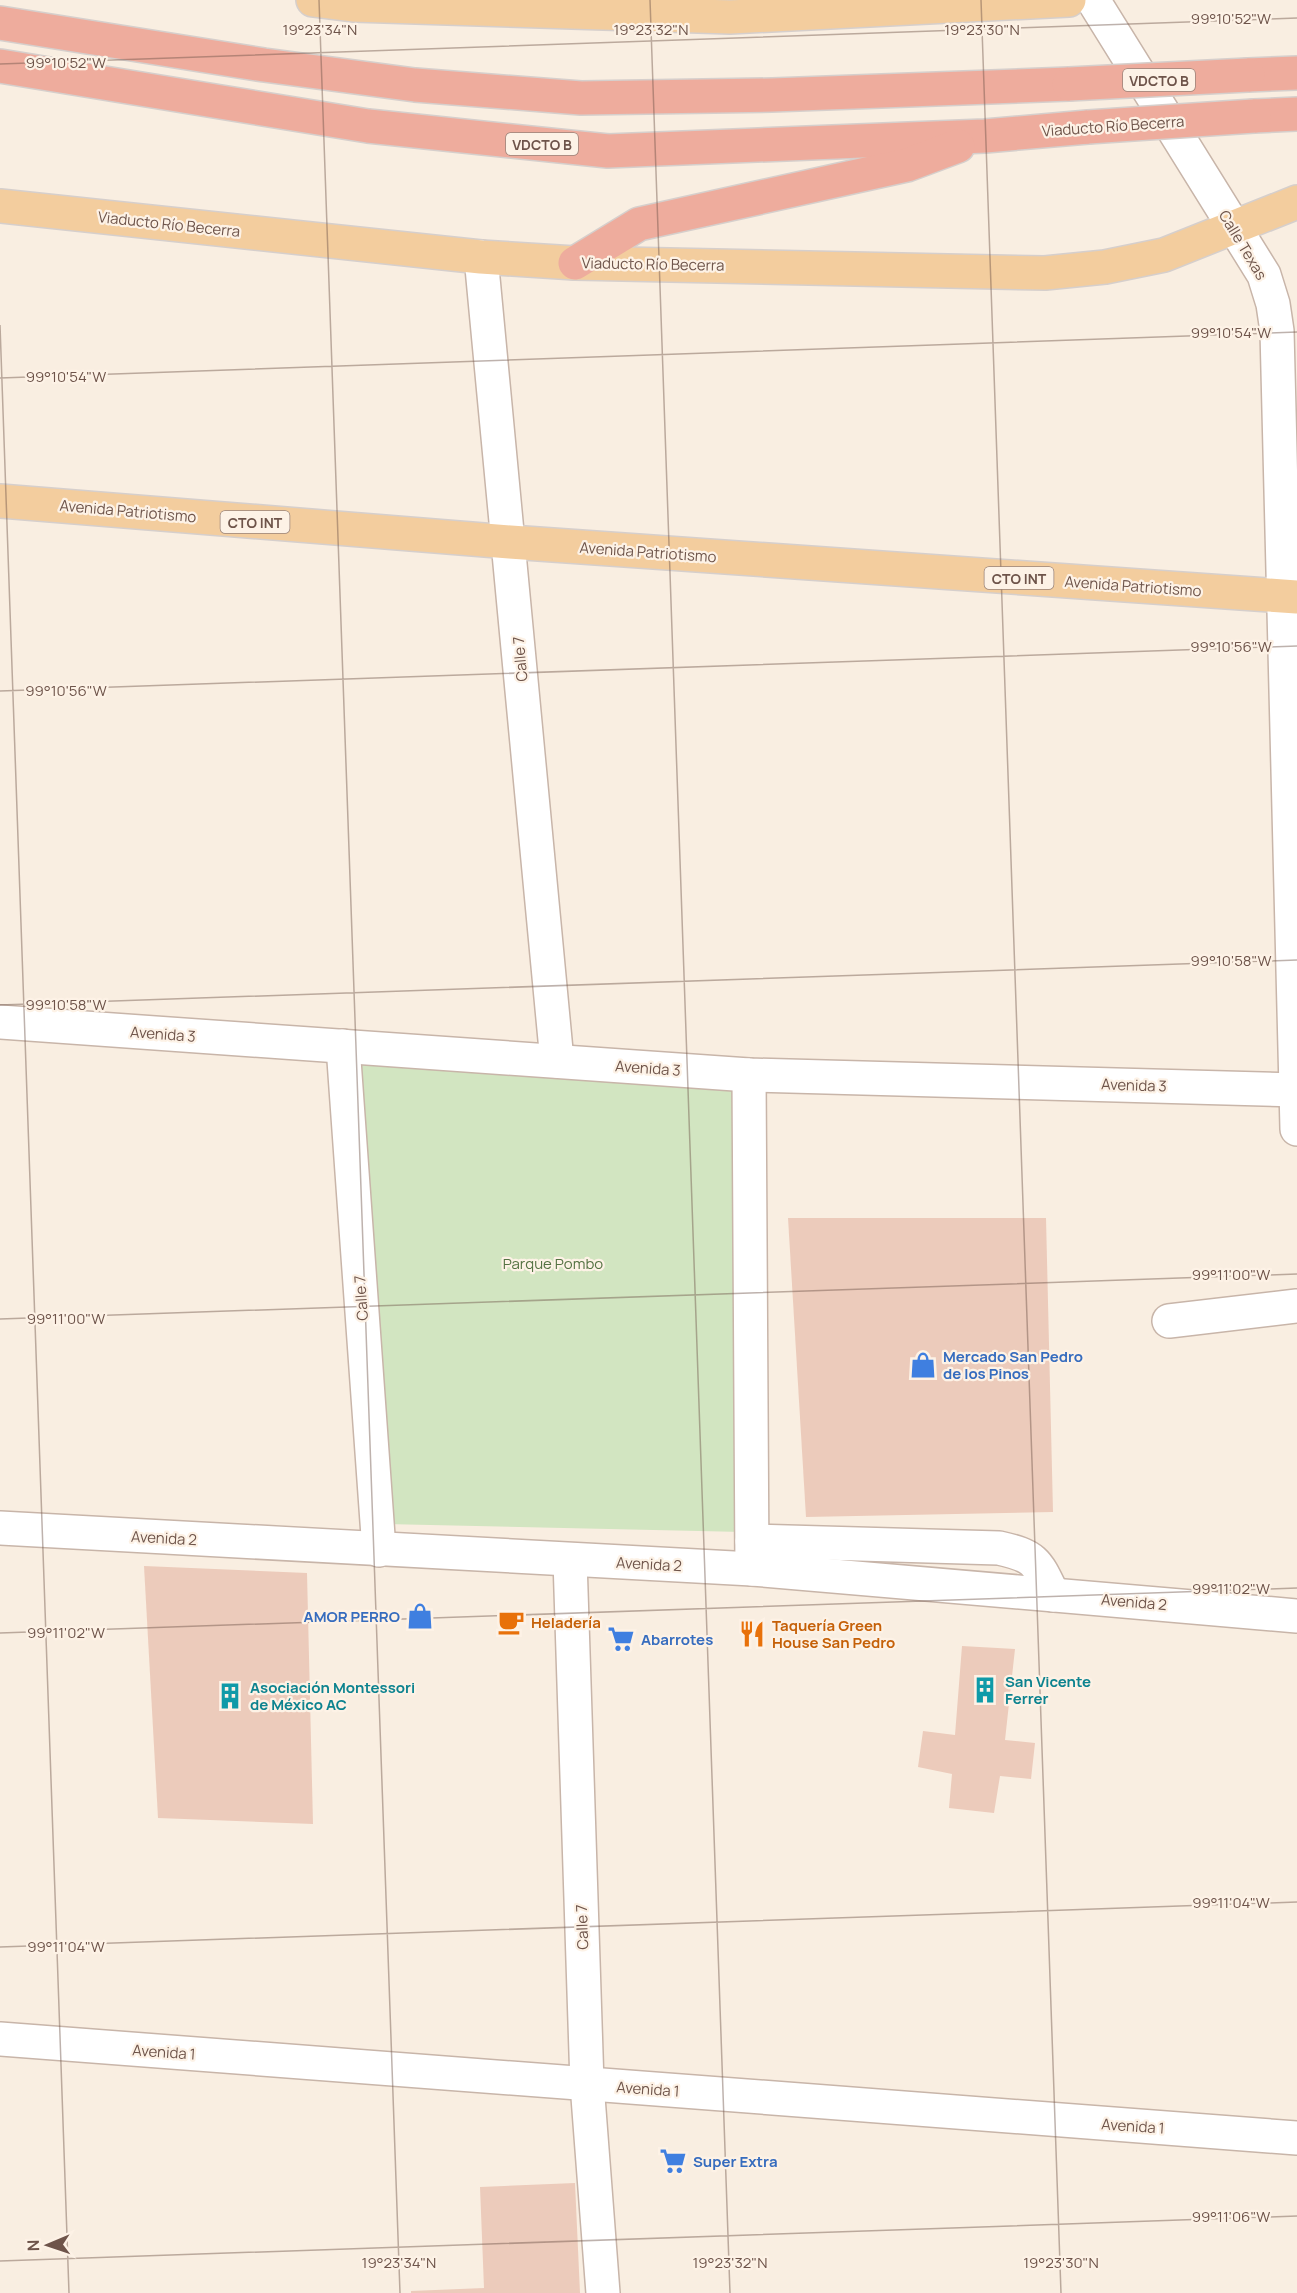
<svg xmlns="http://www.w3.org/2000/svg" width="1297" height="2293" font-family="Manrope,sans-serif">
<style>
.green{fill:#d2e5c1}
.building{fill:#eccbbb}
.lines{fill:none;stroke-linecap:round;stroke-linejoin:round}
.minor-casing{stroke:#c8b5a9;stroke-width:36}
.major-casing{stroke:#d6cfcc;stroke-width:36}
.highway-casing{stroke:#d6cfcc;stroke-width:36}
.minor{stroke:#fff;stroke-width:33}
.major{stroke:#f3cd9e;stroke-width:33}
.highway{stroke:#eeac9d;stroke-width:33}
.highway-bridge-casing{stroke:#d6cfcc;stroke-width:36;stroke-linecap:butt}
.highway-bridge{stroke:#eeac9d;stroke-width:33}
.ticks{fill:none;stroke:#6e544a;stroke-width:1.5;stroke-opacity:0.45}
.labels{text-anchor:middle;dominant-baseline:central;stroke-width:4.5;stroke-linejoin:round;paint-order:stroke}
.shield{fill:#fdf2e6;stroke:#998379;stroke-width:1.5}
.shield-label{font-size:14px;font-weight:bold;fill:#6e544a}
.street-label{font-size:15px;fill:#6e544a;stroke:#fdf2e6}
.park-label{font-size:15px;fill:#557343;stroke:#fdf2e6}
.shop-label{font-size:15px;font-weight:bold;fill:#366cbe;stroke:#fdf2e6;text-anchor:start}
.food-label{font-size:15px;font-weight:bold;fill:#c56008;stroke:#fdf2e6;text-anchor:start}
.culture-label{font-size:15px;font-weight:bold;fill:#0d838f;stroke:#fdf2e6;text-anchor:start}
.ticks-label{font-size:15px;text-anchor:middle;fill:#6e544a;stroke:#fdf2e6;stroke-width:4.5;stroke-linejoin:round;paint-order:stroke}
</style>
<rect width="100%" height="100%" fill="#f9eee1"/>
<polygon class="green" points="355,1059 732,1085 743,1532 385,1524"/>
<g class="building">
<polygon points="788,1218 1046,1218 1053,1512 806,1517"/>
<polygon points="144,1566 307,1573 313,1824 158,1818"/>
<polygon points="962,1646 1015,1649 1005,1740 1035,1743 1031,1779 1000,1776 994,1813 949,1808 952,1774 918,1767 923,1731 955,1735"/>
<polygon points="575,2183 580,2293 411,2293 411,2291 484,2288 480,2187"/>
</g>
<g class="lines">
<g class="minor-casing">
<g id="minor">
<polyline points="1093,0 1264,275 1273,304 1277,331 1297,1129"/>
<polyline points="481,257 557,1061"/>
<polyline points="0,1022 749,1075 1297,1090"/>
<polyline points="343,1046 379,1550"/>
<polyline points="749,1075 752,1569"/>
<polyline points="1169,1321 1297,1306"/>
<polyline points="0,1528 752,1569 1297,1616"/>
<path d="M752,1541L999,1548C1036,1556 1037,1562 1053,1595"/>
<polyline points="570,1560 587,2084 603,2293"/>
<polyline points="0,2039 1297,2138"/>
</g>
</g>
<g class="major-casing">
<g id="major">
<polyline points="313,0 353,5 730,17 1069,0"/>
<polyline points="0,206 481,257 575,263 1045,273 1105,267 1164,255 1297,202"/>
<polyline points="0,501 510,542 1297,597"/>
</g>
</g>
<g class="highway-casing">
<g id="highway">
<polyline points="0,23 264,65 415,85 581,98 772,95 1069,84"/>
<polyline points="0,66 368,126 608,151 985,136 1088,127"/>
<polyline points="1248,75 1297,73"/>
<polyline points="1254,116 1297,114"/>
<polyline points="575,263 639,224 907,165 958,146"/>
</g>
</g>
<use href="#minor" class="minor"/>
<use href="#major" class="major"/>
<use href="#highway" class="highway"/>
<g class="highway-bridge-casing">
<g id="highway-bridge">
<polyline points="1069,84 1248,75"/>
<polyline points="1088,127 1254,116"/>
</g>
</g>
<use href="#highway-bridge" class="highway-bridge"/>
</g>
<path class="ticks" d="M319,0L400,2293M650,0L730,2293M981,0L1061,2293M0,64L1297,18M0,325L69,2293M0,378L1297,332M0,691L1297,646M0,1005L1297,960M0,1319L1297,1274M0,1633L1297,1588M0,1947L1297,1902M0,2261L1297,2216"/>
<defs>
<g id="shop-bare" transform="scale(2.07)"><path d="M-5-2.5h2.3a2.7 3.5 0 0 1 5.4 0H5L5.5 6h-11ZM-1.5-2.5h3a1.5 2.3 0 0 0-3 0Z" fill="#3f7fe0" stroke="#fdf2e6" stroke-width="2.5" paint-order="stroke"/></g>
<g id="cafe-bare" transform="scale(2.07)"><path d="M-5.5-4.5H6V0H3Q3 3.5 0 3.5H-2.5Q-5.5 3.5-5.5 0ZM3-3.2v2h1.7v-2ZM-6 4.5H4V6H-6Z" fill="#e8710a" stroke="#fdf2e6" stroke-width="2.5" paint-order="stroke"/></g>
<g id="restaurant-bare" transform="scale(2.07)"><path d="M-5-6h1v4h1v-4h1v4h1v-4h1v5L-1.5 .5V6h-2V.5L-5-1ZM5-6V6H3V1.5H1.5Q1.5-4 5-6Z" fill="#e8710a" stroke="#fdf2e6" stroke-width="2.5" paint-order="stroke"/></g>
<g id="supermarket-bare" transform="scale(2.07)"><path d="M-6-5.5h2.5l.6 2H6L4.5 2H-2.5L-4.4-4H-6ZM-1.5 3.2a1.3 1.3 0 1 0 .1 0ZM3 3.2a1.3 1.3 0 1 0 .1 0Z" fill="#3f7fe0" stroke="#fdf2e6" stroke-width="2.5" paint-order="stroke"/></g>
<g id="building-bare" transform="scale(2.07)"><path d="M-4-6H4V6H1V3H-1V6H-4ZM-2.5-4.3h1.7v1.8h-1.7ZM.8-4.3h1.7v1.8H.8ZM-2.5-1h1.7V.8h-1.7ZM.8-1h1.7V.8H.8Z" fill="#0f9aa8" stroke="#fdf2e6" stroke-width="2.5" paint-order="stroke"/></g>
</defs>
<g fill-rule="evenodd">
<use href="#shop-bare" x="923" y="1365"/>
<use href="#shop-bare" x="420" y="1616"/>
<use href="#cafe-bare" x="511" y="1622"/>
<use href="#restaurant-bare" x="752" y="1634"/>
<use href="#supermarket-bare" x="621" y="1639"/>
<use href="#building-bare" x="985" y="1690"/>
<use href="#building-bare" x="230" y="1696"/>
<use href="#supermarket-bare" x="673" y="2161"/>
</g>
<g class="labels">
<g class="shield">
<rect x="1123" y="69" width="72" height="22" rx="4.5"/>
<rect x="506" y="133" width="72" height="22" rx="4.5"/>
<rect x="220.5" y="511" width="69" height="22" rx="4.5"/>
<rect x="984.5" y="567" width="69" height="22" rx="4.5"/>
</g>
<g class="shield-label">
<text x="1159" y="80">VDCTO B</text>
<text x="542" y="144">VDCTO B</text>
<text x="255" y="522">CTO INT</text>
<text x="1019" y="578">CTO INT</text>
</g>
<g class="street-label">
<text transform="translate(1113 126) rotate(-4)">Viaducto Río Becerra</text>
<text transform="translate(169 224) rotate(6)">Viaducto Río Becerra</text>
<text transform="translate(1243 245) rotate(59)">Calle Texas</text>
<text transform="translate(653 264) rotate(1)">Viaducto Río Becerra</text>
<text transform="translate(128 511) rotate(5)">Avenida Patriotismo</text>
<text transform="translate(648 552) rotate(4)">Avenida Patriotismo</text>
<text transform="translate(1133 586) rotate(4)">Avenida Patriotismo</text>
<text transform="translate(520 659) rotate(-95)">Calle 7</text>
<text transform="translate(163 1034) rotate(4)">Avenida 3</text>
<text transform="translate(648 1068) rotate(4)">Avenida 3</text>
<text transform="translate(1134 1085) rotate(2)">Avenida 3</text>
<text transform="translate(361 1298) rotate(-94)">Calle 7</text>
<text transform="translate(164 1538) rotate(3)">Avenida 2</text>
<text transform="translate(649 1564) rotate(3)">Avenida 2</text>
<text transform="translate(1134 1602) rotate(5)">Avenida 2</text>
<text transform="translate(582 1927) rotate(-92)">Calle 7</text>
<text transform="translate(164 2052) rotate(4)">Avenida 1</text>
<text transform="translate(648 2089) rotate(4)">Avenida 1</text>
<text transform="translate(1133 2126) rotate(4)">Avenida 1</text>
</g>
<g class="park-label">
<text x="553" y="1263">Parque Pombo</text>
</g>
<g class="shop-label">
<text x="943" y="1356">Mercado San Pedro<tspan x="943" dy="17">de los Pinos</tspan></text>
<text x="400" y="1616" text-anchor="end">AMOR PERRO</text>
<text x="641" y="1639">Abarrotes</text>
<text x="693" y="2161">Super Extra</text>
</g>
<g class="food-label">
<text x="531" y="1622">Heladería</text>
<text x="772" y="1625">Taquería Green<tspan x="772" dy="17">House San Pedro</tspan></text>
</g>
<g class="culture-label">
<text x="1005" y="1681">San Vicente<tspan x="1005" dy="17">Ferrer</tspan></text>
<text x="250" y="1687">Asociación Montessori<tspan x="250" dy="17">de México AC</tspan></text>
</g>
</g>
<g class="ticks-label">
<text x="1231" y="24">99°10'52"W</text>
<text x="320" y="35">19°23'34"N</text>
<text x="651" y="35">19°23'32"N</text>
<text x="982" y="35">19°23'30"N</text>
<text x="66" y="68">99°10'52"W</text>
<text x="1231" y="338">99°10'54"W</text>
<text x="66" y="382">99°10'54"W</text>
<text x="1231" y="652">99°10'56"W</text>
<text x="66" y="696">99°10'56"W</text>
<text x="1231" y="966">99°10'58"W</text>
<text x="66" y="1010">99°10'58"W</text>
<text x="1231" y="1280">99°11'00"W</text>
<text x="66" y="1324">99°11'00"W</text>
<text x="1231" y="1594">99°11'02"W</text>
<text x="66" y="1638">99°11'02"W</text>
<text x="1231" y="1908">99°11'04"W</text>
<text x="66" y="1952">99°11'04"W</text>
<text x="1231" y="2222">99°11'06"W</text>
<text x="399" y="2268">19°23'34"N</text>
<text x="730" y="2268">19°23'32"N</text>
<text x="1061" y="2268">19°23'30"N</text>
</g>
<g transform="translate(48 2245) rotate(268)" stroke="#fdf2e6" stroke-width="4.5" paint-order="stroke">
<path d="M0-4.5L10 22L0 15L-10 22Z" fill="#6e544a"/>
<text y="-9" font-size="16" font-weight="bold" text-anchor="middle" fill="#6e544a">N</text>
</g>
</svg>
